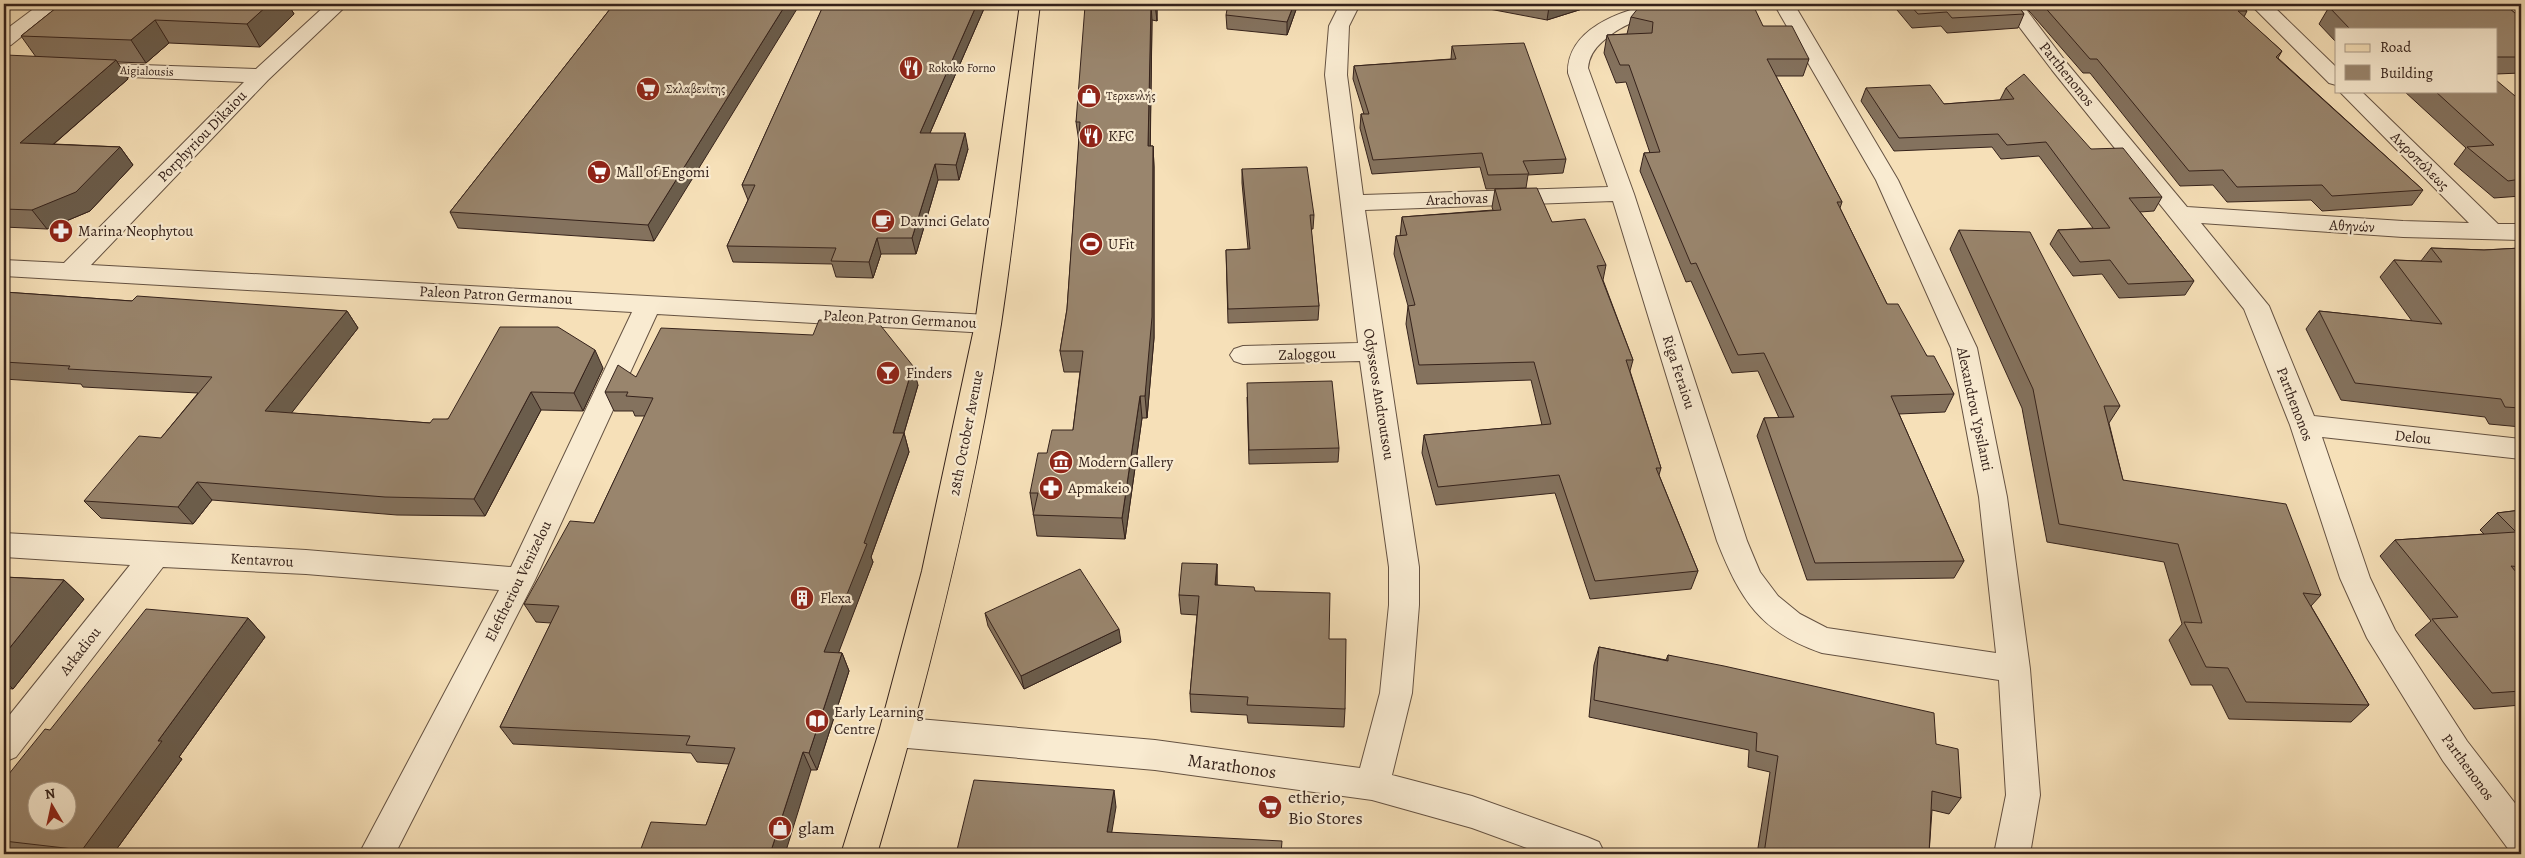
<svg xmlns="http://www.w3.org/2000/svg" width="2525" height="858" font-family="Alegreya,serif">
<style>
.lines{fill:none;stroke-linecap:round;stroke-linejoin:round}
.minor-casing{stroke:#655242;stroke-width:2}
.major-casing{stroke:#35221b;stroke-width:2}
.minor{fill:#f9ebd1;fill-rule:evenodd}
.major{fill:#f6e0b8;fill-rule:evenodd}
.wall{fill:#84725e;stroke:#35221b}
.shaded-wall{fill:#6b5d4c;stroke:#35221b}
.building{fill:#99856d;stroke:#35221b;fill-rule:evenodd}
.labels{text-anchor:middle;dominant-baseline:central;stroke-width:4.5;stroke-linejoin:round;paint-order:stroke}
.far-poi-label{font-size:12px;fill:#35221b;stroke:#f9ebd1;text-anchor:start}
.far-street-label{font-size:12px;fill:#35221b;stroke:#f9ebd1}
.street-label{font-size:15px;fill:#35221b;stroke:#f9ebd1}
.poi-label{font-size:15px;fill:#35221b;stroke:#f9ebd1;text-anchor:start}
.near-street-label{font-size:18px;fill:#35221b;stroke:#f9ebd1}
.near-poi-label{font-size:18px;fill:#35221b;stroke:#f9ebd1;text-anchor:start}
</style>
<rect width="100%" height="100%" fill="#f6e0b8"/>
<filter id="stains"><feTurbulence type="fractalNoise" baseFrequency=".004" numOctaves="4"/><feColorMatrix values="0 0 0 0 .2 0 0 0 0 .09 0 0 0 0 .02 0 0 0 .5 -.17"/></filter>
<radialGradient id="worn" r=".72"><stop offset=".6" stop-color="#630" stop-opacity="0"/><stop offset="1" stop-color="#630" stop-opacity=".3"/></radialGradient>
<g class="lines">
<g class="minor-casing">
<g id="minor">
<polygon points="40,4 62,4 11,45 4,47 4,31"/>
<polygon points="327,4 348,4 268,80 91,265 988,315 997,318 1001,324 997,330 988,333 657,314 535,580 395,854 359,854 499,590 306,574 163,567 16,757 4,762 4,722 130,565 4,557 4,533 306,550 511,567 632,312 4,276 4,260 64,263 244,82 85,75 78,73 75,69 78,65 85,63 256,69"/>
<path d="M1340,4H1360L1349,26L1347,75L1363,195L1608,187L1568,73C1567,29 1620,11 1654,4H1749L1746,8L1739,10C1692,12 1639,7 1602,42C1594,49 1589,57 1588,68L1634,194L1747,541L1760,572L1778,596L1800,614L1827,628L1996,653L1979,497L1951,348L1876,180L1774,4H1794L1898,180L1977,348L2007,497L2030,669L2040,795L2030,854H1994L2006,795L1999,680L1822,653C1760,632 1740,599 1717,541L1613,201L1365,210L1419,567V605L1412,693L1392,775L1472,796L1587,837L1599,842L1605,854H1543L1472,828L1372,800L1155,770L896,747L884,742L879,732L884,722L896,717L1155,740L1360,768L1380,693L1389,605V567L1360,361L1243,364L1234,361L1230,355L1234,349L1243,346L1358,343L1325,75L1329,26Z"/>
<polygon points="2002,4 2022,4 2066,62 2187,207 2403,221 2469,223 2339,91 2361,91 2498,224 2521,224 2521,240 2403,237 2201,223 2269,306 2314,416 2521,439 2521,459 2322,437 2370,578 2395,630 2467,741 2521,811 2521,854 2509,850 2443,761 2367,638 2340,578 2290,425 2244,309 2052,70"/>
<polygon points="2250,4 2271,4 2336,67 2336,85 2329,83"/>
</g>
</g>
<g class="major-casing">
<path id="major" d="M1020,4H1040C1027,110 1017,218 1001,324C973,503 928,680 877,854H841L879,732L922,571L975,324Z"/>
</g>
<use href="#minor" class="minor"/>
<use href="#major" class="major"/>
</g>
<g class="wall">
<polygon points="61,4 288,4 294,14 260,47 169,43 146,63 117,62 128,79 54,144 120,147 133,165 90,211 47,229 4,227 4,57 36,57 21,36"/>
<polygon points="614,4 654,241 458,228 450,212"/>
<polygon points="812,4 986,4 930,133 968,149 959,180 938,180 916,254 881,254 873,278 836,277 832,264 733,262 727,246 748,200 742,185 822,9"/>
<polygon points="1104,4 1157,4 1157,21 1152,20 1150,146 1153,146 1154,167 1154,338 1147,418 1142,418 1125,539 1037,536 1030,493 1047,453 1073,430 1080,372 1064,372 1060,351 1067,309 1079,142 1076,122"/>
<polygon points="1298,4 1287,35 1227,29 1226,15"/>
<polygon points="1463,4 1598,4 1547,20"/>
<polygon points="1653,4 1686,4 1685,7 1763,26 1809,59 1803,76 1776,76 1842,202 1840,208 1887,304 1927,356 1954,394 1945,412 1899,414 1964,561 1954,578 1807,580 1757,436 1764,418 1779,418 1758,371 1732,373 1691,281 1686,282 1640,171 1644,153 1650,153 1626,82 1616,83 1604,53 1607,35 1627,34 1631,17"/>
<polygon points="1892,4 2017,4 2024,14 2018,28 1947,33 1941,26 1912,28"/>
<polygon points="2023,4 2239,4 2247,11 2244,17 2282,51 2278,58 2423,190 2412,205 2322,211 2311,200 2227,202 2213,185 2180,186 2090,73 2083,73"/>
<polygon points="2425,4 2504,4 2521,18 2521,73 2496,74 2496,29 2336,29 2336,42 2319,24 2329,7 2422,7"/>
<polygon points="1452,46 1566,159 1563,173 1528,175 1526,188 1486,189 1480,167 1372,174 1360,128 1361,114 1364,114 1353,79 1354,66 1451,59"/>
<polygon points="1866,88 1944,104 2000,100 2006,88 2091,149 2162,197 2154,211 2140,212 2194,281 2185,295 2119,298 2102,274 2073,276 2050,244 2058,230 2093,228 2039,156 2001,159 1992,147 1894,151 1861,101"/>
<polygon points="2404,91 2496,91 2521,101 2521,196 2494,198 2454,164 2466,148"/>
<polygon points="1242,169 1314,215 1313,229 1311,229 1319,306 1318,320 1228,323 1226,250 1248,249 1242,183"/>
<polygon points="1495,189 1552,222 1606,265 1603,280 1633,360 1630,371 1661,468 1659,475 1698,571 1691,589 1590,599 1555,493 1436,505 1422,453 1424,435 1542,425 1531,380 1417,384 1406,324 1408,306 1394,254 1396,236 1400,236 1402,217 1493,210 1492,207"/>
<polygon points="1959,230 2120,406 2109,423 2123,480 2321,595 2311,606 2369,705 2351,722 2229,719 2212,685 2191,685 2169,640 2182,624 2164,562 2047,542 2022,408 1950,249"/>
<polygon points="2431,248 2484,250 2521,248 2521,427 2489,424 2485,417 2341,400 2306,329 2319,311 2412,321 2380,277 2394,260 2421,261"/>
<polygon points="4,292 132,301 347,311 358,328 291,413 430,423 448,419 603,368 583,411 541,410 485,516 397,515 212,500 193,524 101,518 84,501 161,438 198,393 83,387 81,384 4,379"/>
<polygon points="636,377 918,385 904,433 909,452 871,557 873,562 838,652 842,653 849,671 817,770 811,770 706,825 729,764 697,762 691,753 513,744 500,727 551,623 536,622 524,604 594,523 645,416 635,416 633,411 614,411 605,392"/>
<polygon points="1247,397 1339,448 1338,462 1249,464"/>
<polygon points="2521,510 2521,705 2474,709 2415,635 2431,621 2380,556 2395,540 2484,534 2480,530 2497,513"/>
<polygon points="1217,564 1217,585 1255,591 1329,639 1345,709 1344,727 1248,723 1247,715 1191,712 1190,694 1197,615 1181,614 1179,595"/>
<polygon points="4,577 64,580 84,599 13,689 4,688"/>
<polygon points="985,613 1121,642 1024,689 988,626"/>
<polygon points="248,618 265,637 179,757 182,759 113,854 4,854 4,780 50,730"/>
<polygon points="1599,647 1666,660 1668,655 1936,744 1961,798 1949,814 1932,810 1929,854 1757,854 1770,772 1748,767 1749,750 1589,717 1594,665"/>
</g>
<g class="shaded-wall">
<polygon points="269,4 288,4 294,14 260,47 247,24"/>
<polygon points="786,4 800,4 654,241 648,225"/>
<polygon points="977,4 986,4 923,149 920,133"/>
<polygon points="1151,4 1152,20 1150,167 1148,146"/>
<polygon points="1155,4 1157,4 1157,21"/>
<polygon points="1294,4 1298,4 1287,35 1287,22"/>
<polygon points="1559,4 1598,4 1547,20 1549,7"/>
<polygon points="155,20 169,43 146,63 131,40"/>
<polygon points="116,60 128,79 34,161 20,143"/>
<polygon points="965,133 968,149 959,180 956,165"/>
<polygon points="1153,146 1154,167 1154,338 1147,418 1145,396"/>
<polygon points="120,147 133,165 90,211 47,229 32,210"/>
<polygon points="935,164 938,180 916,254 912,238"/>
<polygon points="877,238 881,254 873,278 869,262"/>
<polygon points="347,311 358,328 279,429 265,411"/>
<polygon points="595,350 603,368 583,411 574,393"/>
<polygon points="913,366 918,385 903,436 904,433 909,452 871,557 873,562 832,670 824,652 864,543 893,433"/>
<polygon points="531,392 541,410 485,516 474,499"/>
<polygon points="1140,396 1142,418 1125,539 1122,518"/>
<polygon points="197,482 212,500 193,524 178,507"/>
<polygon points="1217,564 1217,583 1216,604 1215,585"/>
<polygon points="64,580 84,599 13,689 4,680 4,655"/>
<polygon points="248,618 265,637 179,757 182,759 113,854 88,854 82,850 158,741"/>
<polygon points="1119,629 1121,642 1024,689 1021,676"/>
<polygon points="842,653 849,671 817,770 809,753"/>
<polygon points="803,752 811,770 785,854 770,854"/>
<polygon points="1114,790 1116,807 1109,849 1107,832"/>
</g>
<g class="building">
<polygon points="61,4 269,4 247,24 155,20 131,40 21,36"/>
<polygon points="614,4 786,4 648,225 450,212"/>
<polygon points="824,4 977,4 920,133 965,133 956,165 935,164 912,238 877,238 869,262 831,261 836,248 727,246 755,185 742,185"/>
<polygon points="1104,4 1151,4 1148,146 1153,146 1152,317 1145,396 1140,396 1122,518 1033,515 1038,493 1030,493 1038,453 1047,453 1052,430 1073,430 1083,351 1060,351 1067,309 1080,122 1076,122 1085,6 1104,5"/>
<polygon points="1228,4 1294,4 1287,22 1226,15"/>
<polygon points="1532,4 1559,4 1549,7"/>
<polygon points="1653,4 1685,4 1684,7 1754,7 1763,26 1792,26 1809,59 1767,59 1842,202 1837,202 1887,304 1898,304 1927,356 1934,356 1954,394 1891,396 1964,561 1815,563 1764,418 1794,417 1764,353 1738,355 1696,263 1691,264 1644,153 1660,152 1629,65 1620,65 1607,35 1652,33 1653,22 1631,17 1639,7"/>
<polygon points="1909,4 2017,4 2024,14 1952,18 1947,12 1918,14"/>
<polygon points="2042,4 2239,4 2247,11 2238,11 2282,51 2276,57 2423,190 2332,196 2322,185 2237,187 2223,170 2189,171 2097,59 2090,59"/>
<polygon points="2434,4 2504,4 2521,18 2521,57 2496,57 2496,29 2350,29 2329,7 2438,7"/>
<polygon points="1524,43 1566,159 1523,161 1529,174 1488,175 1482,153 1373,160 1361,114 1369,114 1354,66 1456,59 1452,46"/>
<polygon points="6,55 116,60 20,143 120,147 76,192 32,210 4,209 4,57"/>
<polygon points="2024,74 2091,149 2123,148 2162,197 2129,198 2194,281 2128,284 2110,260 2080,262 2058,230 2110,228 2046,142 2007,145 1998,134 1899,138 1866,88 1930,85 1944,104 2014,99 2006,88"/>
<polygon points="2496,80 2521,101 2521,179 2508,181 2467,147 2494,145 2435,91 2496,91"/>
<polygon points="1307,167 1314,215 1310,215 1319,306 1228,309 1226,250 1250,249 1242,169"/>
<polygon points="1537,188 1552,222 1585,219 1606,265 1597,266 1633,360 1626,360 1661,468 1656,468 1698,571 1595,581 1559,475 1438,487 1424,435 1551,424 1534,362 1419,365 1408,306 1415,305 1396,236 1407,235 1402,217 1501,210 1495,189"/>
<polygon points="1959,230 2030,232 2120,406 2104,406 2123,480 2286,504 2321,595 2303,593 2369,705 2246,702 2228,668 2206,667 2184,622 2202,623 2178,544 2059,524 2033,389"/>
<polygon points="2431,248 2484,250 2521,248 2521,408 2505,407 2501,399 2355,383 2319,311 2442,324 2394,260 2442,262"/>
<polygon points="4,292 132,301 137,296 347,311 265,411 430,423 433,419 448,419 500,327 558,327 595,350 574,393 531,392 474,499 385,497 197,482 178,507 84,501 139,436 161,438 212,377 68,369 70,366 4,362"/>
<polygon points="819,320 877,321 913,366 893,433 904,433 864,543 867,544 824,652 842,653 809,753 803,752 770,854 639,854 651,822 706,825 735,748 686,745 690,736 500,727 559,606 524,604 570,521 594,523 653,398 626,396 628,392 605,392 618,365 636,377 661,328 813,335"/>
<polygon points="1332,381 1339,448 1249,450 1247,383"/>
<polygon points="2521,510 2521,567 2511,566 2521,578 2521,691 2492,693 2432,619 2458,617 2395,540 2516,532 2497,513"/>
<polygon points="1182,563 1217,564 1215,585 1254,587 1255,591 1330,593 1329,639 1346,639 1345,709 1247,705 1248,697 1190,694 1199,596 1179,595"/>
<polygon points="1080,569 1119,629 1021,676 985,613"/>
<polygon points="4,577 64,580 4,655"/>
<path d="M146,609L248,618L158,741H162L82,850L4,841V780L45,729L50,730ZM38,790H68V820H38Z"/>
<polygon points="1599,647 1668,661 1668,655 1724,666 1934,713 1936,744 1958,749 1961,798 1932,791 1929,854 1764,854 1778,756 1756,751 1757,733 1594,700"/>
<polygon points="974,780 1114,790 1107,832 1282,841 1281,854 956,854"/>
</g>
<defs>
<g id="restaurant-disc" transform="scale(1.25)"><circle r="9.5" fill="#8f2418" stroke="#f9ebd1"/><path d="M-5-6h1v4h1v-4h1v4h1v-4h1v5L-1.5 .5V6h-2V.5L-5-1ZM5-6V6H3V1.5H1.5Q1.5-4 5-6Z" fill="#fff"/></g>
<g id="supermarket-disc" transform="scale(1.25)"><circle r="9.5" fill="#8f2418" stroke="#f9ebd1"/><path d="M-6-5.5h2.5l.6 2H6L4.5 2H-2.5L-4.4-4H-6ZM-1.5 3.2a1.3 1.3 0 1 0 .1 0ZM3 3.2a1.3 1.3 0 1 0 .1 0Z" fill="#fff"/></g>
<g id="shop-disc" transform="scale(1.25)"><circle r="9.5" fill="#8f2418" stroke="#f9ebd1"/><path d="M-5-2.5h2.3a2.7 3.5 0 0 1 5.4 0H5L5.5 6h-11ZM-1.5-2.5h3a1.5 2.3 0 0 0-3 0Z" fill="#fff"/></g>
<g id="cafe-disc" transform="scale(1.25)"><circle r="9.5" fill="#8f2418" stroke="#f9ebd1"/><path d="M-5.5-4.5H6V0H3Q3 3.5 0 3.5H-2.5Q-5.5 3.5-5.5 0ZM3-3.2v2h1.7v-2ZM-6 4.5H4V6H-6Z" fill="#fff"/></g>
<g id="pharmacy-disc" transform="scale(1.25)"><circle r="9.5" fill="#8f2418" stroke="#f9ebd1"/><path d="M-2-6h4v4h4v4h-4v4h-4v-4h-4v-4h4Z" fill="#fff"/></g>
<g id="stadium-disc" transform="scale(1.25)"><circle r="9.5" fill="#8f2418" stroke="#f9ebd1"/><path d="M0-5a6.5 5 0 1 0 0 10a6.5 5 0 1 0 0-10ZM-3.5-1.8h7v3.6h-7Z" fill="#fff"/></g>
<g id="bar-disc" transform="scale(1.25)"><circle r="9.5" fill="#8f2418" stroke="#f9ebd1"/><path d="M-6-5H6L.8 .8V4.5H3.5V6h-7V4.5H-.8V.8Z" fill="#fff"/></g>
<g id="museum-disc" transform="scale(1.25)"><circle r="9.5" fill="#8f2418" stroke="#f9ebd1"/><path d="M0-6L6-3V-2H-6V-3ZM-5-1h2V3h-2ZM-1-1h2V3h-2ZM3-1h2V3H3ZM-6 4H6V6H-6Z" fill="#fff"/></g>
<g id="building-disc" transform="scale(1.25)"><circle r="9.5" fill="#8f2418" stroke="#f9ebd1"/><path d="M-4-6H4V6H1V3H-1V6H-4ZM-2.5-4.3h1.7v1.8h-1.7ZM.8-4.3h1.7v1.8H.8ZM-2.5-1h1.7V.8h-1.7ZM.8-1h1.7V.8H.8Z" fill="#fff"/></g>
<g id="library-disc" transform="scale(1.25)"><circle r="9.5" fill="#8f2418" stroke="#f9ebd1"/><path d="M-6-4Q-3-5.5-.7-3.5V5Q-3 3-6 4ZM6-4Q3-5.5 .7-3.5V5Q3 3 6 4Z" fill="#fff"/></g>
</defs>
<g fill-rule="evenodd">
<use href="#restaurant-disc" x="911" y="68"/>
<use href="#supermarket-disc" x="648" y="89"/>
<use href="#shop-disc" x="1089" y="96"/>
<use href="#restaurant-disc" x="1091" y="136"/>
<use href="#supermarket-disc" x="599" y="172"/>
<use href="#cafe-disc" x="883" y="221"/>
<use href="#pharmacy-disc" x="61" y="231"/>
<use href="#stadium-disc" x="1091" y="244"/>
<use href="#bar-disc" x="888" y="373"/>
<use href="#museum-disc" x="1061" y="462"/>
<use href="#pharmacy-disc" x="1051" y="488"/>
<use href="#building-disc" x="802" y="598"/>
<use href="#library-disc" x="817" y="721"/>
<use href="#supermarket-disc" x="1270" y="807"/>
<use href="#shop-disc" x="780" y="828"/>
</g>
<g class="labels">
<g class="far-poi-label">
<text x="928" y="68">Rokoko Forno</text>
<text x="666" y="89">Σκλαβενίτης</text>
<text x="1106" y="96">Τερκενλής</text>
</g>
<g class="far-street-label">
<text transform="translate(147 71) rotate(2)">Aigialousis</text>
</g>
<g class="street-label">
<text transform="translate(2067 74) rotate(51)">Parthenonos</text>
<text transform="translate(202 136) rotate(-46)">Porphyriou Dikaiou</text>
<text transform="translate(2420 161) rotate(45)">Ακροπόλεως</text>
<text transform="translate(1457 199) rotate(-2)">Arachovas</text>
<text transform="translate(2352 226) rotate(3)">Αθηνών</text>
<text transform="translate(496 295) rotate(3)">Paleon Patron Germanou</text>
<text transform="translate(900 319) rotate(3)">Paleon Patron Germanou</text>
<text transform="translate(1307 354) rotate(-2)">Zaloggou</text>
<text transform="translate(1679 372) rotate(72)">Riga Feraiou</text>
<text transform="translate(1379 394) rotate(81)">Odysseos Androutsou</text>
<text transform="translate(2295 404) rotate(69)">Parthenonos</text>
<text transform="translate(1975 409) rotate(78)">Alexandrou Ypsilanti</text>
<text transform="translate(966 433) rotate(-79)">28th October Avenue</text>
<text transform="translate(2413 437) rotate(6)">Delou</text>
<text transform="translate(262 560) rotate(3)">Kentavrou</text>
<text transform="translate(518 581) rotate(-64)">Eleftheriou Venizelou</text>
<text transform="translate(80 651) rotate(-52)">Arkadiou</text>
<text transform="translate(2468 767) rotate(54)">Parthenonos</text>
</g>
<g class="poi-label">
<text x="1108" y="136">KFC</text>
<text x="616" y="172">Mall of Engomi</text>
<text x="900" y="221">Davinci Gelato</text>
<text x="78" y="231">Marina Neophytou</text>
<text x="1108" y="244">UFit</text>
<text x="906" y="373">Finders</text>
<text x="1078" y="462">Modern Gallery</text>
<text x="1068" y="488">Apmakeio</text>
<text x="820" y="598">Flexa</text>
<text x="834" y="712">Early Learning<tspan x="834" dy="17">Centre</tspan></text>
</g>
<g class="near-street-label">
<text transform="translate(1232 766) rotate(8)">Marathonos</text>
</g>
<g class="near-poi-label">
<text x="1288" y="797">etherio,<tspan x="1288" dy="21">Bio Stores</tspan></text>
<text x="798" y="828">glam</text>
</g>
</g>
<rect width="2525" height="858" fill="none" stroke="#f6e0b8" stroke-width="20"/>
<rect x="5" y="5" width="2515" height="848" fill="none" stroke="#35221b" stroke-width="2.5"/>
<rect x="10" y="10" width="2505" height="838" fill="none" stroke="#35221b"/>
<rect x="2335" y="28" width="162" height="65" fill="#f9ebd1" stroke="#ab9b88"/>
<rect x="2345" y="44" width="25" height="8" fill="#f6e0b8" stroke="#ab9b88"/>
<text x="2380" y="52" font-size="15" fill="#35221b">Road</text>
<rect x="2345" y="65" width="25" height="15" fill="#99856d" stroke="#ab9b88"/>
<text x="2380" y="78" font-size="15" fill="#35221b">Building</text>
<g transform="translate(52 806) rotate(351)"><circle r="24" fill="#f9ebd1" stroke="#ab9b88"/>
<path d="M0-4L9 19L0 12L-9 19Z" fill="#8f2418"/>
<text y="-8" font-size="14" font-weight="bold" text-anchor="middle" fill="#35221b">N</text>
</g>
<rect width="100%" height="100%" filter="url(#stains)"/>
<rect width="100%" height="100%" fill="url(#worn)"/>
</svg>
